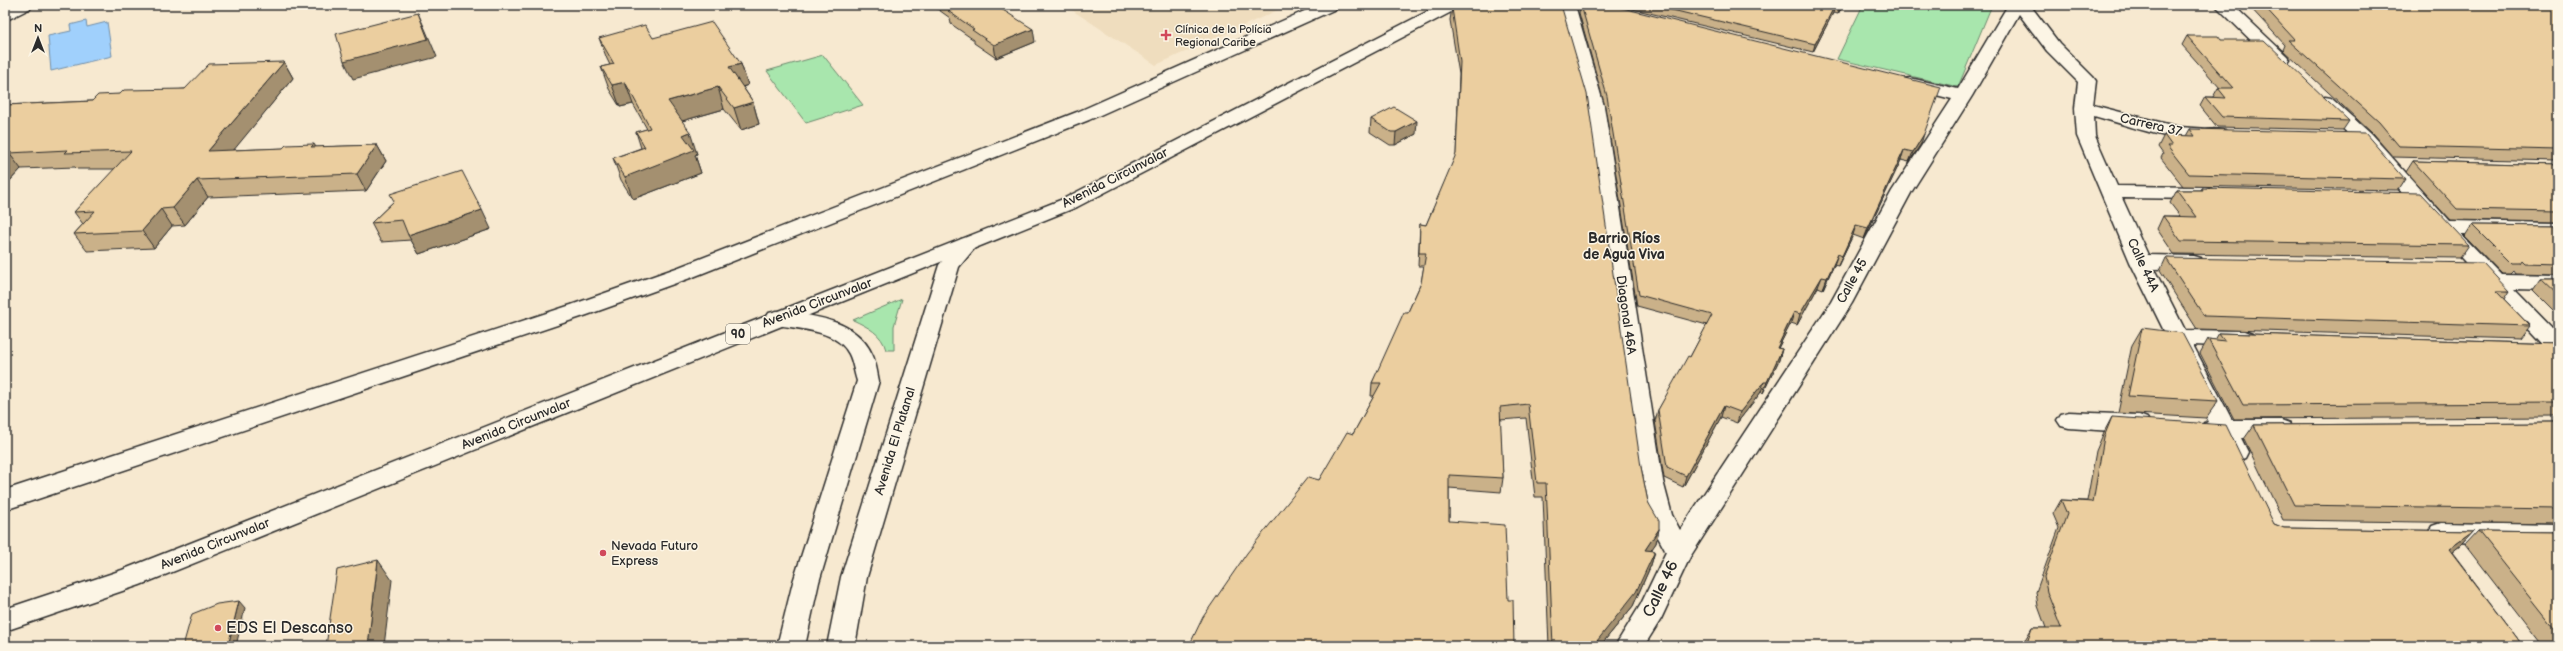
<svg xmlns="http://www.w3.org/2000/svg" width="2563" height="651" font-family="'Balsamiq Sans',sans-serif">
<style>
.built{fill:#efddbe}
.green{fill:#a8e6ad;stroke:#6a886c}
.water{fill:#a0d0fc;stroke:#718ea8}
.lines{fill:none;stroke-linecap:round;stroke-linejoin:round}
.minor-casing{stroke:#2b2b2b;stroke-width:3}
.major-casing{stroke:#2b2b2b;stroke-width:3}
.highway-casing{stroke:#2b2b2b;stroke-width:3}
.minor{fill:#fcf5e5;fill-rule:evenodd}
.major{fill:#fcf5e5;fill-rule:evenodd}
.highway{fill:#fcf5e5;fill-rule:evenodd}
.wall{fill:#cab189;stroke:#2b2b2b}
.shaded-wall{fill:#a4906f;stroke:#2b2b2b}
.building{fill:#ebce9f;stroke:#2b2b2b}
.poi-dot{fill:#d1495b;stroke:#fcf5e5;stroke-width:1.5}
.labels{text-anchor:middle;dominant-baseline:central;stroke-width:3;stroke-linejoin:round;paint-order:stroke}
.far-poi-label{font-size:11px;fill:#2b2b2b;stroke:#fcf5e5;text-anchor:start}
.shield{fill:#fcf5e5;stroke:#6a6863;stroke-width:1}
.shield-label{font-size:12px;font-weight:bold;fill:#2b2b2b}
.street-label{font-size:13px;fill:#2b2b2b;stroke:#fcf5e5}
.poi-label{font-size:13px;fill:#2b2b2b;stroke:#fcf5e5;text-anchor:start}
.neighbourhood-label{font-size:14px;font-weight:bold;fill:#2b2b2b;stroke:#fcf5e5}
.near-street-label{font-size:16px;fill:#2b2b2b;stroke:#fcf5e5}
.near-poi-label{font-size:16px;fill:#2b2b2b;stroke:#fcf5e5;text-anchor:start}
</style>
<rect width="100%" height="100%" fill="#f7e9d0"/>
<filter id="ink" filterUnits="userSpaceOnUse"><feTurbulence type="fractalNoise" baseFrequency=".025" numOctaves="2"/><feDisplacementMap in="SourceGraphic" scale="8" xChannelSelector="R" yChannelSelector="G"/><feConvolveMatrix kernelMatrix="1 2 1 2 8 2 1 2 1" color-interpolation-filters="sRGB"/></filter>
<g filter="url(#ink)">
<polygon class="built" points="1064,5 1289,5 1156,65"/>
<g class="green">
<polygon points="1863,5 1992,5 1958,87 1837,59"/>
<polygon points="823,55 863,105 806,123 767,71"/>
<path d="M902,299L894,326V350H886C882,334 868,327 853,320Z"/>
</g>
<polygon class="water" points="86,21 87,27 107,22 112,56 51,71 48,36 71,31 70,25"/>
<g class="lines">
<g class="minor-casing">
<g id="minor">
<polygon points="13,5 33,5 31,8 5,21 5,9"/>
<path d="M1559,5H1575L1604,106L1663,481L1672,515L1680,530L1831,302L1892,191L1952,99L1904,87L1901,83L1904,79L1910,78L1958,89L2008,5H2030L2059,43L2093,77L2096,81L2093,105L2179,127L2225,130L2227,134L2225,138C2185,148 2132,126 2094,116L2095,136L2117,186L2205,187L2212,189L2215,193L2212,197L2205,199L2122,198L2148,255L2194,256L2201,258L2204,263L2201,268L2154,269L2185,330L2244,331L2252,334L2255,339L2252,344L2244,347L2193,345L2232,420H2281L2289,423L2293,429L2289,435L2281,438H2241L2248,452L2245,458L2236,461L2227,458L2217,438L2205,435L2201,429L2205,423L2209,422L2130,262L2077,136L2075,108L2078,82L2047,51L2019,14L1972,96L1912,191L1852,303L1690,557L1661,619L1644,646H1615L1641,604L1666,552L1646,515L1639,481L1586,106Z"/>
<polygon points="2215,5 2233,5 2287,56 2290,60 2287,64 2275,64"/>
<polygon points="2325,97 2331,98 2371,134 2449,221 2558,223 2558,235 2461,234 2501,275 2558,276 2558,290 2514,289 2558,334 2558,356 2550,353 2436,231 2357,142 2319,106 2316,102 2319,98"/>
<polygon points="2069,412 2139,415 2147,418 2151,424 2147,430 2139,433 2069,428 2061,426 2057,420 2061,414"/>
<polygon points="2441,523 2558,525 2558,545 2441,543 2432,540 2428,533 2432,526"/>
</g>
</g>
<g class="major-casing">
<g id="major">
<polygon points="968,238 975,239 978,244 959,267 867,577 855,646 827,646 841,577 939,265 961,239"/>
<path d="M777,311C811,315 856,319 872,354C876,362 877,372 879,381L819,582L805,646H777L793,582L857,381C854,372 853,362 849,354C835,327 794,330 769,323L766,318L769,313Z"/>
</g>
</g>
<g class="highway-casing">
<g id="highway">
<polygon points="1318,5 1340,5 1338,8 1089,120 693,277 587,315 5,510 5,490 571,305 679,267 1077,112"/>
<polygon points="1440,5 1461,5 1459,8 1077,207 140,585 5,631 5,609 122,570 1063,199"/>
</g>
</g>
<use href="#minor" class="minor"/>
<use href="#major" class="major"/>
<use href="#highway" class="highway"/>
</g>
<g class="wall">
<polygon points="932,5 995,5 1035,42 996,58 974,43 974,40 951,24 950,18"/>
<polygon points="1580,5 1610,5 1921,144 1909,162 1901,160 1864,239 1853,235 1838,266 1834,265 1823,289 1818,287 1797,325 1791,323 1778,348 1782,349 1779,360 1763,393 1761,392 1737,423 1721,417 1683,487 1664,478 1655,421 1658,410 1690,357 1707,325 1637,306 1605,106 1579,13"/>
<polygon points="1616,5 1843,5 1838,14 1833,13 1813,52"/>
<polygon points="2248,5 2558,5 2558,161 2393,157 2372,133 2283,50 2285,45"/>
<polygon points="1452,8 1641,467 1648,502 1659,529 1656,543 1650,551 1655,551 1651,565 1633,606 1600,646 1549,646 1543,497 1535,497 1526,418 1500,420 1503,478 1501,492 1449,488 1449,521 1508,600 1514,646 1319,480 1353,434 1374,396 1371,396 1372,383 1408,312 1421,283 1424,266 1418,266 1420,224 1426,225 1456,156 1459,74 1450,20"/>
<polygon points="2187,36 2221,40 2349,121 2343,130 2217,127 2200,106 2205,97 2213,97 2218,88 2220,88 2182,45"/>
<polygon points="599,38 653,38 741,64 748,85 743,87 753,102 759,124 741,130 724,109 682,121 697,154 695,155 701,173 633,199 621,180 613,158 641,148 636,132 647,129 633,104 620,107 609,89 601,67 610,65 607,59"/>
<polygon points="284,62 293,78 233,150 377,145 386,161 366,191 208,197 185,225 172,226 154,248 87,251 74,234 83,224 74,212 115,169 77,169 75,167 21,169 5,186 5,105 92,101 120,94 185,89"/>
<polygon points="1371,119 1416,134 1395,145 1390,145 1370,132"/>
<polygon points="2190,129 2405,179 2398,190 2183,186 2161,158 2163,154 2158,147 2164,135 2186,136"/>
<polygon points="2413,161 2558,165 2558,222 2450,220 2406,172"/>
<polygon points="2202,188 2469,245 2460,258 2174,254 2157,229 2163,216 2180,216 2170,203 2177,190 2201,190"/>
<polygon points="394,201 491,229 419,254 411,240 381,242 371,223"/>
<polygon points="2472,225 2558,226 2558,275 2515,274 2513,271 2510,274 2502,274 2465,236"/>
<polygon points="2166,258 2509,291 2504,299 2530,326 2520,339 2197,329 2160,271"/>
<polygon points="2541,280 2558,280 2558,316 2533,291"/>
<polygon points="2142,328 2218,401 2206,418 2118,413 2132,345"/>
<polygon points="2219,333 2558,344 2558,417 2234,419 2200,353 2208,339 2215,340"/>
<polygon points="2112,417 2274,524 2284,528 2474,531 2461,545 2452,552 2523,646 2022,646 2023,643 2032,628 2046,628 2038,606 2036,592 2059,528 2053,514 2061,500 2087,501 2096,451 2104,432"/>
<polygon points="2558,423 2558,524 2283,520 2244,439 2254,425"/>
<polygon points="2478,531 2558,532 2558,646 2543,646 2465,545"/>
</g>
<g class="shaded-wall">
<polygon points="5,5 10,5 5,7"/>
<polygon points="1835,5 1833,13 1813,52 1815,44"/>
<polygon points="1841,5 1843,5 1838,14 1840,6"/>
<polygon points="418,13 426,31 437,57 353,79 344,61"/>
<polygon points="1033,29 1035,42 996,58 994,45"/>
<polygon points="284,62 293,78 219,168 208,151"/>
<polygon points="741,64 748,85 736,89 729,67"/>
<polygon points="625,82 633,104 620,107 612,85"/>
<polygon points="718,87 724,109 675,123 668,101"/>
<polygon points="753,102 759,124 741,130 734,108"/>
<polygon points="1417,121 1416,134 1395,145 1396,132"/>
<polygon points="690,132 697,154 695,155 701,173 633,199 625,177 683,135"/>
<polygon points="1924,134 1921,144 1909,162 1913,152"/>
<polygon points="314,144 324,160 311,147"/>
<polygon points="377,145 386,161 366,191 357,174"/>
<polygon points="1904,150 1901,160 1864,239 1868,228"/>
<polygon points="9,153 21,169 5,186 5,157"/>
<polygon points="197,180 208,197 185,225 173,208"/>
<polygon points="161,209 172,226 154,248 142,231"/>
<polygon points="482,210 491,229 419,254 408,235"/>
<polygon points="1856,225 1853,235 1838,266 1842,256"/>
<polygon points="1838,254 1834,265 1823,289 1827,278"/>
<polygon points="1822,277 1818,287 1797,325 1800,314"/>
<polygon points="1794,312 1791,323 1773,358 1777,348"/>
<polygon points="1782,349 1779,360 1763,393 1767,382"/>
<polygon points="1764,382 1761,392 1737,423 1740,412"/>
<polygon points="1724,406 1721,417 1683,487 1686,476"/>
<polygon points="1659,529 1656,543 1642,564 1645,550"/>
<polygon points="2474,531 2461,545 2437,564 2449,549"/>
<polygon points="1655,551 1651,565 1633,606 1600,646 1593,646"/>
<polygon points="378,560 392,580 384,646 368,646"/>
<polygon points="239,601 245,608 236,646 228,646"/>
</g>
<g class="building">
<polygon points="946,5 995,5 1033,29 994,45 972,30 974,29 948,11 952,10"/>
<polygon points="1457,5 1561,5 1587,94 1641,467 1648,502 1659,521 1659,529 1645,550 1655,551 1636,592 1593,646 1553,646 1546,483 1537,483 1528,404 1500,407 1503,478 1449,475 1449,521 1505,525 1508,600 1513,600 1514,646 1189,646 1203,617 1247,553 1308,477 1319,480 1347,432 1353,434 1381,383 1372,383 1404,312 1408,312 1421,283 1426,253 1419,253 1420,224 1426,225 1456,154 1460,62 1452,8"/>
<polygon points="1581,5 1610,5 1941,87 1924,134 1913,152 1904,150 1868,228 1856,225 1842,256 1838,254 1827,278 1822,277 1800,314 1794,312 1777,348 1782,349 1767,382 1764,382 1740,412 1724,406 1686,476 1667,467 1658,410 1688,356 1690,357 1712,315 1639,295 1607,96"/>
<polygon points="1651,5 1835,5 1815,44"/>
<polygon points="2263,5 2558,5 2558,150 2399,146 2379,122 2288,40 2295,40"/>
<polygon points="418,13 428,39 344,61 336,34"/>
<polygon points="712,22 741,64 729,67 753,102 734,108 718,87 668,101 690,132 683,135 694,150 625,177 613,158 645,147 636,132 650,128 625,82 612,85 601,67 614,64 599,38 645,25 653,38"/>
<polygon points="2187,36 2218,36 2221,40 2264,40 2349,121 2222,117 2205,97 2226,98 2218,88 2233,88"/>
<polygon points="284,62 208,151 283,148 286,145 314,144 311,147 377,145 357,174 197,180 173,208 161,209 142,231 74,234 95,211 74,212 131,151 65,153 68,150 9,153 5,157 5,105 92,101 98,95 120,94 124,90 185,89 209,64"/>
<polygon points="1394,107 1417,121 1396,132 1391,132 1371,119"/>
<polygon points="2190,129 2365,133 2405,179 2189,174 2167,146 2172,146 2164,135 2195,136"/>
<polygon points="2413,161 2558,165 2558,211 2457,209"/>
<polygon points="462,171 482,210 408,235 402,220 371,223 394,201 390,194"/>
<polygon points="2202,188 2420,193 2469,245 2181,241 2163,216 2197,217 2177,190 2203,190"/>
<polygon points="2472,225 2558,226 2558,264 2524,263 2521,260 2519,263 2510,263"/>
<polygon points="2166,258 2483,263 2509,291 2496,291 2530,326 2204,316"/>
<polygon points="2541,280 2558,280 2558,296"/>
<polygon points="2142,328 2182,333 2218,401 2128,396"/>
<polygon points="2219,333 2558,344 2558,403 2243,405 2208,339 2225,341"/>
<polygon points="2112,417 2226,425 2274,524 2284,528 2474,531 2449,549 2523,646 2026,646 2032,628 2061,628 2047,592 2044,577 2067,514 2061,500 2093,502 2104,437"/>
<polygon points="2558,423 2558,509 2294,505 2254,425"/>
<polygon points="2478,531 2558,532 2558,632"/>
<polygon points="378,560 368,646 326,646 337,570"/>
<polygon points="239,601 228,646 183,646 192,614 217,604"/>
</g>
</g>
<g class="poi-dot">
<path d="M1164 29h4v4h4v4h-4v4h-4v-4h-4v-4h4z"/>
<circle cx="603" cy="553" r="4"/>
<circle cx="218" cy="628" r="4"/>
</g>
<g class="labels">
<g class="far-poi-label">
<text x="1175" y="29">Clínica de la Polícia<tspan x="1175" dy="13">Regional Caribe</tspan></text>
</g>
<rect class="shield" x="726" y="324" width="24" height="20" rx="3"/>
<g class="shield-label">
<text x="738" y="334">90</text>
</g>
<g class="street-label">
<text transform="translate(2151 125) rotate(13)">Carrera 37</text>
<text transform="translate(1115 178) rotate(-27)">Avenida Circunvalar</text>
<text transform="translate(2143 265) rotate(65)">Calle 44A</text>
<text transform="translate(1852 281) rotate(-61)">Calle 45</text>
<text transform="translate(817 303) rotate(-21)">Avenida Circunvalar</text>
<text transform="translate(1626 315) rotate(82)">Diagonal 46A</text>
<text transform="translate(516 424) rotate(-22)">Avenida Circunvalar</text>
<text transform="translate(895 441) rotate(-73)">Avenida El Platanal</text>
<text transform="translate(215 544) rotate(-22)">Avenida Circunvalar</text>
</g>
<g class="poi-label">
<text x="611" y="546">Nevada Futuro<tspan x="611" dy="15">Express</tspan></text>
</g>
<g class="neighbourhood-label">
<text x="1624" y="238">Barrio Ríos<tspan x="1624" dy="16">de Agua Viva</tspan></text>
</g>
<g class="near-street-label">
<text transform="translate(1661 589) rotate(-64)">Calle 46</text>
</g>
<g class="near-poi-label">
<text x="226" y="628">EDS El Descanso</text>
</g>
</g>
<rect width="2563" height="651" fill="none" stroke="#fcf5e5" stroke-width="20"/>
<rect x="10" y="10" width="2543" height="631" fill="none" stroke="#2b2b2b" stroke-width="1.5" filter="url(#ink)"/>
<g transform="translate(38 38)" stroke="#fcf5e5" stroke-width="3" paint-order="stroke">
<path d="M0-3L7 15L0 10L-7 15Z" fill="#2b2b2b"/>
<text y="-6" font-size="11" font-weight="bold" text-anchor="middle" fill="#2b2b2b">N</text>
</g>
</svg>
